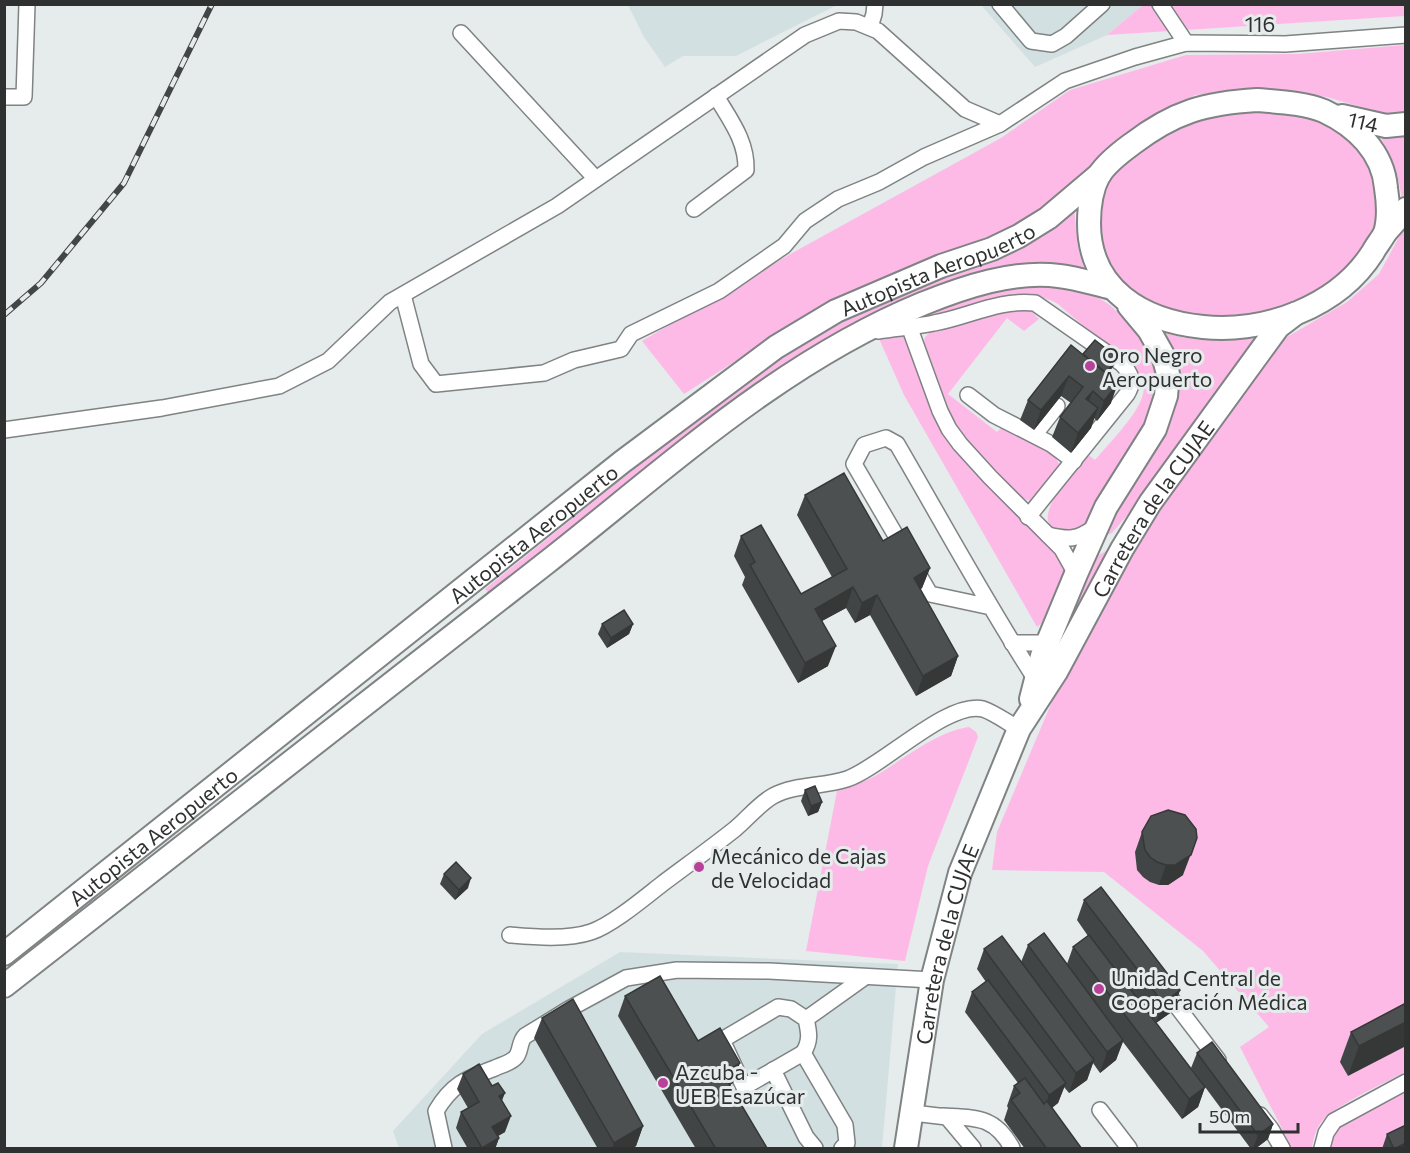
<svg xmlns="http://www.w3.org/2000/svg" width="1410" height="1153" font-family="Commissioner,sans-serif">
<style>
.built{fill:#d3e0e2}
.green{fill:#fdbae7}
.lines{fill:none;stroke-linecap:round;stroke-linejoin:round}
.minor-casing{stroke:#7f8383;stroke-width:18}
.highway-casing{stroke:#7f8383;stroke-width:26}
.minor{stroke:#fff;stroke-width:15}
.highway{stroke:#fff;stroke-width:22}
.rail-casing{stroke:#434646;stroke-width:6}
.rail{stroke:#e6ebeb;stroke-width:4;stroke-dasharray:11;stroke-linecap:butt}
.wall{fill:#424545}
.shaded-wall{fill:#363838}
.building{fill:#4d5050;stroke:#363838;stroke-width:1.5}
.poi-dot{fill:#b84299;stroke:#e6ebeb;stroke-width:2}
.labels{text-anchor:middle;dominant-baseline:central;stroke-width:6;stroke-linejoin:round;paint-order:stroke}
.street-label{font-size:21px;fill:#2f3131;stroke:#e6ebeb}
.poi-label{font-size:21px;fill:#2f3131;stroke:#e6ebeb;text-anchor:start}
</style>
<rect width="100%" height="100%" fill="#e6ebeb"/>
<g class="built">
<polygon points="628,5 837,5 736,56 683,56 665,67 644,37"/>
<polygon points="981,5 1143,5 1107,35 1035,67"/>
<polygon points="620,952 898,964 882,1148 399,1148 393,1131 482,1034"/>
</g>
<g class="green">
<polygon points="1143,5 1405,5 1405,16 1107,35"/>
<polygon points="1405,45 1405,113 1387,115 1327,97 1256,88 1195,95 1146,123 1116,144 1049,202 1015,226 935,257 831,300 684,394 642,341 794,252 1001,138 1070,90 1186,55 1298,54"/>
<polygon points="1279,107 1340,127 1372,166 1380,197 1378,222 1365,251 1317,295 1279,310 1216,320 1176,315 1128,293 1105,261 1096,207 1104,187 1118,165 1153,136 1217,112"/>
<path d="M1405,131V198L1402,201C1399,175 1391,154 1377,132Z"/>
<polygon points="1074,207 1078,248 1085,272 906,303 490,594 485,589 732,390 780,356 832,324"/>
<path d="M1405,226V1027L1341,1062L1348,1076L1405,1046V1072C1385,1083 1338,1104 1324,1119C1317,1126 1313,1138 1312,1148H1292L1240,1047L1269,1027L1203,951L1104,872L992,870L997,832L1056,692L1146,524L1282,340L1347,302L1379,274Z"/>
<path d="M1017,281L1081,287L1110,305L1145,338L1159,368L1157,402L1092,522C1079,532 1077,531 1062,531C1057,531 1053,530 1050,525C1038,509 1077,467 1087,454L1095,460C1109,443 1138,415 1143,394C1145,387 1143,381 1140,375L1058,304C1047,297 1038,297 1025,297L893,327L948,300Z"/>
<path d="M999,309L1030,310L1039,319L1024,331L1007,318L948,394L997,432L1004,425C1020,434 1054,448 1060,466L1037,498L1030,501L1022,498C992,471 962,445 943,408C934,389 929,366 923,346L925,337L934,328Z"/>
<path d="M1161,332C1194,342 1227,342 1260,337L1158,479L1112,533L1098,538L1158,431Z"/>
<polygon points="877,334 904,334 911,343 925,392 933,414 948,441 963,459 1039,530 1068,569 1046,620 1037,627 904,395"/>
<polygon points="1113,547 1062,645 1054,648 1090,560"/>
<path d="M969,727L976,732L978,737L928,866L905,961L806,951L837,791C850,786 865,782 877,775C907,757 934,733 969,727Z"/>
<polygon points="1405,1086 1405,1148 1328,1148 1331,1137 1339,1123"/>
</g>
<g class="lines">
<g class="minor-casing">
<g id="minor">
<polyline points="1000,4 1031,41 1052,44 1066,36 1102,4"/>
<polyline points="1160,4 1186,43"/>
<polyline points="870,27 874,14 875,4"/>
<polyline points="461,33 596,179"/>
<polyline points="4,97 24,97 27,4"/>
<path d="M694,209L746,170C747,141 730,120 716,96"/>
<polyline points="403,295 421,364 436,384 544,373 574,360 621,349 631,334 719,291 784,246 805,221 838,199 879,182 924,157 1000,124 1065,81 1135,57 1186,43 1285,44 1406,35"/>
<polyline points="909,326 940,411 949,429 960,444 990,477 1062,549 1076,574"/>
<path d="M878,331C896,328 915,327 934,323C968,317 999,299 1035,303L1121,363C1131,373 1135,381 1127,394L1028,517"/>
<polyline points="968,395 994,415 1051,444 1074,461"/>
<polyline points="4,430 162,408 279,386 328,361 390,302 557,206 805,35 839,21 856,22 878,31 965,109 1000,124"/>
<polyline points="1035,434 1057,406"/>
<path d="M1048,535C1069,540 1077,540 1095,527"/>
<path d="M991,607L930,594L854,464L864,445L886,438L897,444C943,523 986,603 1036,680"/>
<polyline points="1012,643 1047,643"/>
<path d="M510,935C534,937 567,940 591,932C612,925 644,898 662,884C686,866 711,848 735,829C747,819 759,804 773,796C795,784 823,787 847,779C882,767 948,700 983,709C995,713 1008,723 1019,729"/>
<polyline points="1163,988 1218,1060"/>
<path d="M806,1019C809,1032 811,1041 803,1053L744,1087L722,1040L778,1007L791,1009L806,1019L865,977"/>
<polyline points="803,1053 845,1125 847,1143 842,1148"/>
<polyline points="773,1070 806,1137 815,1148"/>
<polyline points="1100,1110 1129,1148"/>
<polyline points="913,1113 947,1117 973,1148"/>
<polyline points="1260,1115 1271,1129 1282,1148"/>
<path d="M943,1116C976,1118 995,1116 1012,1148"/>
<path d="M444,1148L436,1111C452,1084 466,1079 495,1068C501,1065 511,1063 516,1057C521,1051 519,1042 525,1036L569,1009L626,978L677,970L769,971L932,980"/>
<polyline points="1322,1148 1326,1133 1334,1121 1406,1082"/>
</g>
</g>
<g class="highway-casing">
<g id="highway">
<path d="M1257,100C1279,102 1304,103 1324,111C1356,126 1383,152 1386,188C1388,201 1389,220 1385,233C1382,239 1376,246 1373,252C1338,307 1266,333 1203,327C1143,321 1089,290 1089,223C1089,207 1091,190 1099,175C1106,164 1121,152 1132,144C1174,112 1205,103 1257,100Z"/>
<path id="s1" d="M1342,116L1386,126L1406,124"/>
<polyline points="1385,233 1406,209"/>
<polyline points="1031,699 1042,656 1076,574 1106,507 1155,429 1166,396 1168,374 1163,355 1149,330 1129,306"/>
<path id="s2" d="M4,954L622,462L776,347L836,311L941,266L992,249L1019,236L1048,218L1100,174"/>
<path d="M4,986C185,845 366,704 546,563C666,469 779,363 922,304C964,287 1014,270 1059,276C1077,278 1095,284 1112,288"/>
<path id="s3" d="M906,1148L932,980L960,873L1019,729L1056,672L1122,549L1150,503L1278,327L1295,314"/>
</g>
</g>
<use href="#minor" class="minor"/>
<use href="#highway" class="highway"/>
<g class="rail-casing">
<polyline id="rail" points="4,315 41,283 124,183 212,4"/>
</g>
<use href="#rail" class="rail"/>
</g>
<g class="wall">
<polygon points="1083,354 1118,358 1116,363 1107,374 1111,403 1097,421 1094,418 1091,428 1071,453 1052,437 1060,417 1071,403 1061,396 1034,430 1020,420 1028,400"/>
<polygon points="805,495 930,568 922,588 920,590 958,656 951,676 916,696 870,615 855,623 846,608 822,621 828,666 798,683 742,585 745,577 734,556 741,536 801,594 832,577 797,515"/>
<polygon points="602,624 633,624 629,634 607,648 598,634"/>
<polygon points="805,790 822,802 818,812 808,816 801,801"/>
<polygon points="1142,832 1183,875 1168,885 1159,885 1150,882 1143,877 1137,870 1135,852"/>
<polygon points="444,874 468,888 455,900 440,884"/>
<polygon points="1084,900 1180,990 1173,1011 1156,1023 1205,1087 1198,1107 1182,1119 1123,1042 1116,1060 1100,1073 1093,1063 1087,1080 1069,1093 1064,1087 1058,1103 1052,1108 1082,1149 1025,1149 1004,1120 1008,1108 1007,1106 1014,1086 1018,1083 965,1012 972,992 986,982 977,969 984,949 1021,962 1028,945 1067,964 1073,947 1088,936 1077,920"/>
<polygon points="625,996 698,1041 733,1083 730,1085 767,1149 696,1149 618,1016"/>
<polygon points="1406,1003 1348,1076 1340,1062 1351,1032"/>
<polygon points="542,1018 643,1126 636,1146 631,1149 598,1149 534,1038"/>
<polygon points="1197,1053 1273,1124 1268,1139 1255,1149 1251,1149 1191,1068"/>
<polygon points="463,1074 492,1086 502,1101 505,1132 498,1136 499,1138 495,1149 468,1149 456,1128 461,1112 468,1108 457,1089"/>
<polygon points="1387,1134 1406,1149 1382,1149"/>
</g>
<g class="shaded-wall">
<polygon points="1118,358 1116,363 1104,378 1106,373"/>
<polygon points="1069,376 1061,396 1034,430 1041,410"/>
<polygon points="1118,383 1111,403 1097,421 1104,401"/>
<polygon points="1093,391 1085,411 1086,399"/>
<polygon points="1098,408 1091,428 1071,453 1078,433"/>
<polygon points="930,568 922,588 906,598 914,578"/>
<polygon points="853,587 846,608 807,629 815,609"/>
<polygon points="877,595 870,615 855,623 862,603"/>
<polygon points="633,624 629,634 607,648 611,638"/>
<polygon points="836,646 828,666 798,683 805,663"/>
<polygon points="958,656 951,676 916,696 923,676"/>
<polygon points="822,802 818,812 808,816 811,806"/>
<polygon points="1197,838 1183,875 1168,885 1159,885 1166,865"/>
<polygon points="471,878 468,888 455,900 459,890"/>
<polygon points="1180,990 1173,1011 1156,1023 1163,1003"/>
<polygon points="1406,1022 1406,1046 1348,1076 1359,1046"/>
<polygon points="1123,1040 1116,1060 1100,1073 1107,1052"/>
<polygon points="1094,1060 1087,1080 1069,1093 1076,1073"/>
<polygon points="740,1063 733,1083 715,1094 723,1074"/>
<polygon points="1066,1083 1058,1103 1042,1115 1049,1095"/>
<polygon points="1205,1087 1198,1107 1182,1119 1189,1099"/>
<polygon points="505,1093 499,1108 499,1096"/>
<polygon points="511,1116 505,1132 487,1142 492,1127"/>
<polygon points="1273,1124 1268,1139 1255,1149 1253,1149 1258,1135"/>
<polygon points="643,1126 636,1146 631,1149 612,1149 614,1143"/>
<polygon points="499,1138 495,1149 482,1149"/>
<polygon points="1406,1143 1406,1149 1396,1149"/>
</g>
<g class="building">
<polygon points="1095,340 1118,358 1106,373 1110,376 1083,354"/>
<polygon points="1071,345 1118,383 1104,401 1093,391 1086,399 1098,408 1078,433 1060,417 1083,387 1069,376 1041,410 1028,400"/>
<polygon points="844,473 883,541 907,527 930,568 914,578 958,656 923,676 877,595 862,603 853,587 815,609 836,646 805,663 750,565 755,562 741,536 761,525 801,594 847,569 805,495"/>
<polygon points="624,610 633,624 611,638 602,624"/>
<polygon points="815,786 822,802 811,806 805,790"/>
<polygon points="1168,810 1185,815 1196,829 1197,838 1191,855 1175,865 1166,865 1157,862 1150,857 1145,850 1142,832 1151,816"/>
<polygon points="456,862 471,878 459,890 444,874"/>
<polygon points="1101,887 1180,990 1163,1003 1084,900"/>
<polygon points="1044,933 1123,1040 1107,1052 1028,945"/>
<polygon points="1089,935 1205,1087 1189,1099 1073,947"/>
<polygon points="1002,936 1094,1060 1076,1073 984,949"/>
<polygon points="660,976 698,1041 720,1028 740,1063 723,1074 767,1148 716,1149 625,996"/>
<polygon points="988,980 1066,1083 1049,1095 972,992"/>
<polygon points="573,999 643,1126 614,1143 542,1018"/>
<polygon points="1406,1003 1406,1022 1359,1046 1351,1032"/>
<polygon points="1212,1042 1273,1124 1258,1135 1197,1053"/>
<polygon points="479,1064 492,1086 498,1083 505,1093 499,1096 511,1116 492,1127 499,1138 482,1148 461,1112 479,1102 463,1074"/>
<polygon points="1025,1078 1044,1104 1047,1101 1082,1149 1047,1149 1011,1100 1020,1093 1014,1086"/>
<polygon points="1406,1125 1406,1143 1394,1149 1387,1134"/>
</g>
<g class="poi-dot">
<circle cx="1090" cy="366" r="6"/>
<circle cx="699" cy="867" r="6"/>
<circle cx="1099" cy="989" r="6"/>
<circle cx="663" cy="1083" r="6"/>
</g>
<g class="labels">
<g class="street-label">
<text x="1260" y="23">116</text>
<text stroke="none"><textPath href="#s1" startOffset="22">114</textPath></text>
<text stroke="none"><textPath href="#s2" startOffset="1162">Autopista Aeropuerto</textPath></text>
<text stroke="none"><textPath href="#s3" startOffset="694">Carretera de la CUJAE</textPath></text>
<text stroke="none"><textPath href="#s2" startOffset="676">Autopista Aeropuerto</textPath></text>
<text stroke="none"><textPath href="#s2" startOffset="190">Autopista Aeropuerto</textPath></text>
<text stroke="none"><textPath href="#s3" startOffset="208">Carretera de la CUJAE</textPath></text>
</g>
<g class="poi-label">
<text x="1102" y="354">Oro Negro<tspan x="1102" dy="24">Aeropuerto</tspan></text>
<text x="711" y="855">Mecánico de Cajas<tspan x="711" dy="24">de Velocidad</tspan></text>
<text x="1111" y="977">Unidad Central de<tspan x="1111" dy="24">Cooperación Médica</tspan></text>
<text x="675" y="1071">Azcuba -<tspan x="675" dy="24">UEB Esazúcar</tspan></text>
</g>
</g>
<rect width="1410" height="1153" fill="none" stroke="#2f3131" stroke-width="12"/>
<path d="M1200 1123v9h98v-9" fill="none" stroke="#2f3131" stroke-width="3"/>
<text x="1209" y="1123" font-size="18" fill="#2f3131" stroke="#e6ebeb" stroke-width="4.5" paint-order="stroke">50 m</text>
</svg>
